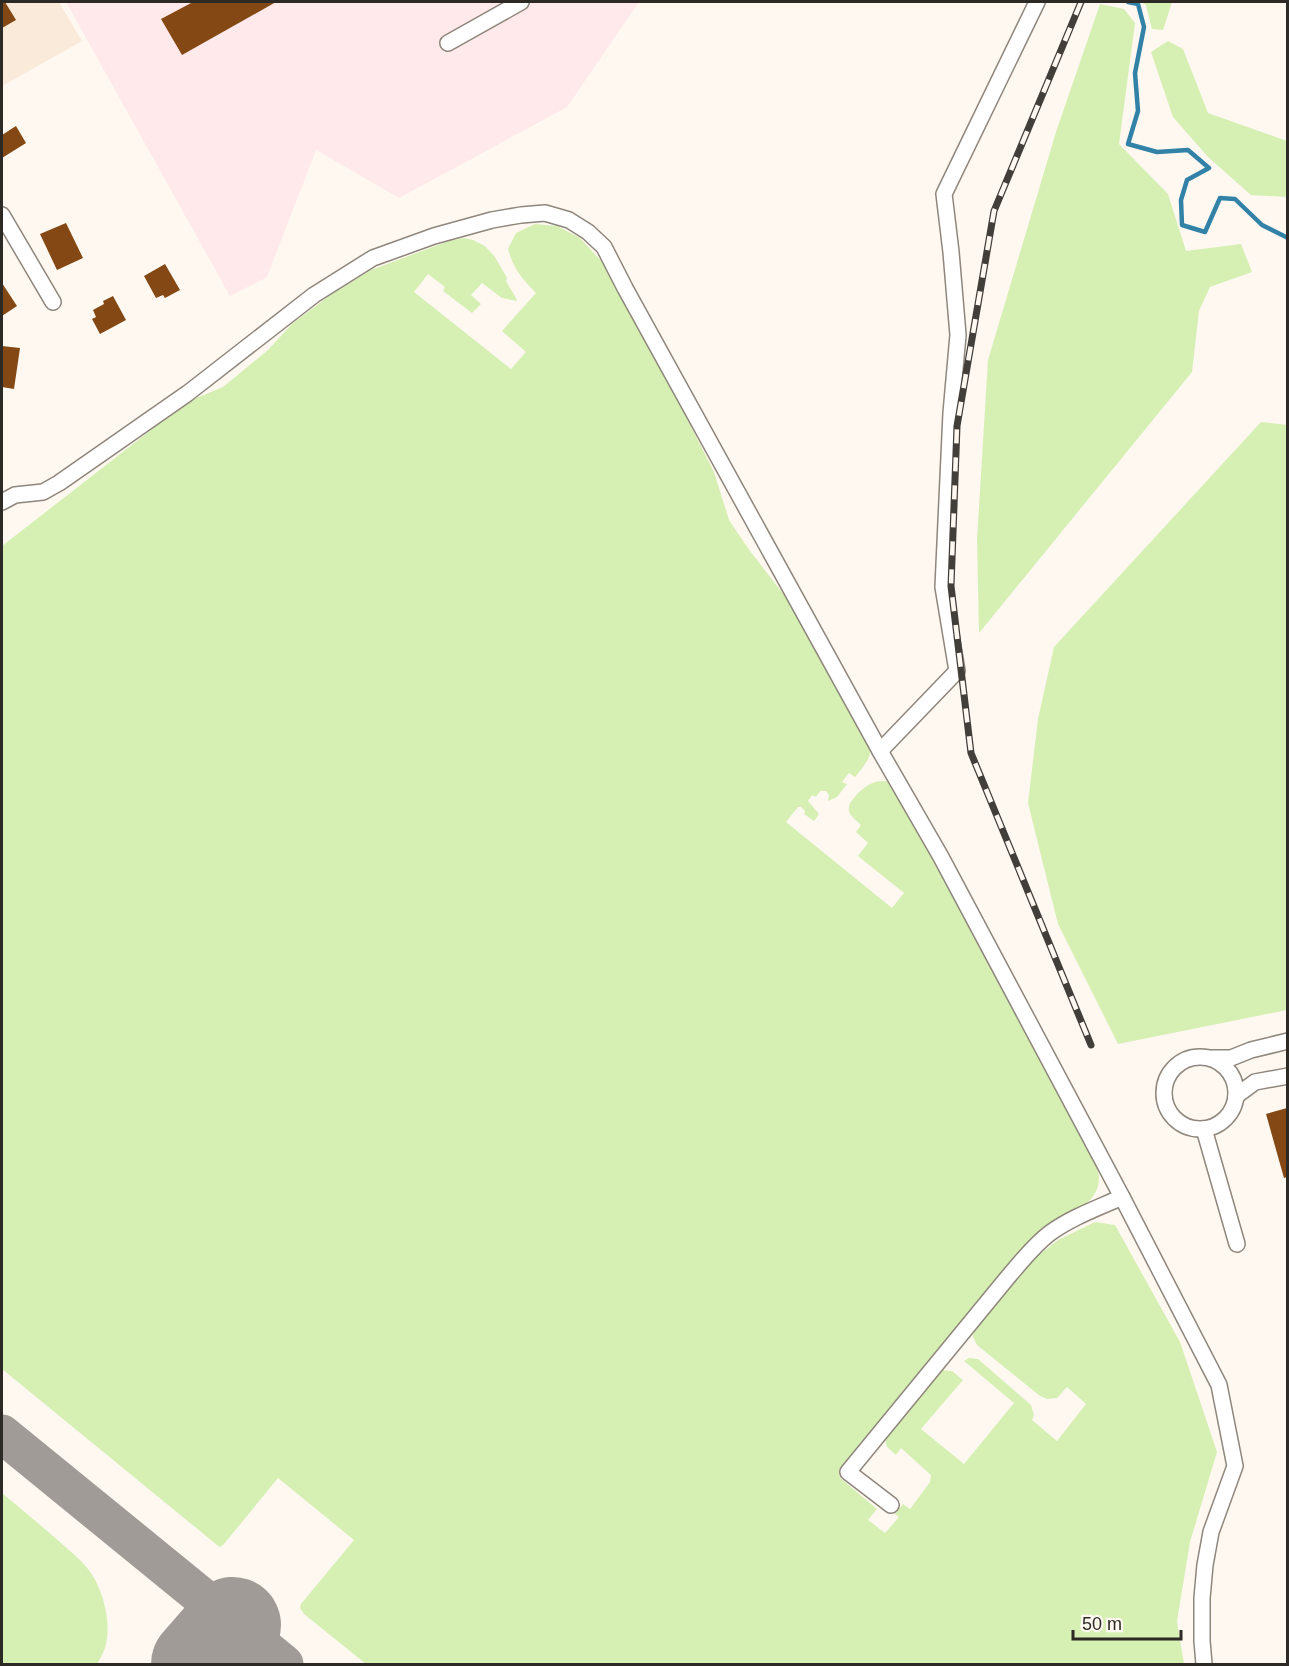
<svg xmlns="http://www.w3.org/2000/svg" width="1289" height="1666" font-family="Helvetica,sans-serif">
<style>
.built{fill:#f9ead9}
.industrial{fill:#ffe9eb}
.green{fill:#d6efb3}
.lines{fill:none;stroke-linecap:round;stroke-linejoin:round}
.stream{stroke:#3282a7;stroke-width:4.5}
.taxiway{stroke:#a09b96;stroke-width:39}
.runway{stroke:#a09b96;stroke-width:96}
.building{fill:#834813}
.minor-casing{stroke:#8f867c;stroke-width:18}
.minor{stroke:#fff;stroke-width:15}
.rail-casing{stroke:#423e3a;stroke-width:7}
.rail{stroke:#fef8f1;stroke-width:4.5;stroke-dasharray:14;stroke-linecap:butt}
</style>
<rect width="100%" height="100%" fill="#fef8f1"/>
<polygon class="built" points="2,2 59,2 82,41 2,86"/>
<polygon class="industrial" points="66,2 639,2 567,107 399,198 316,150 267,277 230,296"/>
<g class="green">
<polygon points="1141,2 1172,2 1163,30 1152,29 1146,5"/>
<polygon points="1100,4 1124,9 1135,23 1119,144 1168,194 1186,251 1241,244 1252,272 1210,287 1199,311 1192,372 979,633 977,539 988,360 1056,132"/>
<polygon points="1168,41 1183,49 1208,113 1287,141 1287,197 1251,195 1208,157 1173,117 1151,52"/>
<path d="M535,224L557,226L580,238L603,263L679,403L714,472L729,520L750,551L788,600L864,726C874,753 873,755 855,777L849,773L842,782L847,784L837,797L828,801L829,795L826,791H820L816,797L812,795L808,801L819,814L814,821L804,814L805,811L801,807H798L786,822L892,908L904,893L858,856L868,843L856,832L861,825C857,821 850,816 849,811C848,806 851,801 854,798C864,785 879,776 896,784C901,787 905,793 909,798L1093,1159C1095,1165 1099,1171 1099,1177C1100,1205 1065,1216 1047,1227C1042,1230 1037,1235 1032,1239L839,1477L877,1509L868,1520L885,1533L899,1517L895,1514L903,1504L910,1509L930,1482L931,1475L901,1448L896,1455L887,1447L885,1439L941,1370L952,1371L963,1380L921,1429L964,1464L1014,1403L964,1361L969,1358L978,1359L1031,1405L1034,1415L1032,1420L1057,1441L1086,1404L1067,1387L1057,1398L1047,1399L1040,1396L977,1345L973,1337V1329L1021,1269L1058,1240L1095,1222L1115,1225L1180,1342L1217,1452L1190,1542L1177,1621L1184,1664H366L304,1614L300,1608L301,1604L354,1540L278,1478L224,1544L220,1547L217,1545L2,1369V546L187,402L223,387L268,350L292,324L329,296L371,270L449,241L464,238L473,240L485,246L495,257L507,278L506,281L516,298L517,301L502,298L482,283L471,295L481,304L472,313L443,291L445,287L428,274L414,292L511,369L526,352L502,331L536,293C522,279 513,268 508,249L516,233Z"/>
<polygon points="1261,422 1288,425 1287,1010 1118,1044 1058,924 1028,803 1038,719 1054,647"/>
<path d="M2,1493C22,1510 42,1526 62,1544C72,1553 83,1561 91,1573C104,1593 112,1624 105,1648C103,1653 100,1659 97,1664H2Z"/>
</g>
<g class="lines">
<polyline class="stream" points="1128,2 1138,4 1144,27 1135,73 1138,111 1128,144 1157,152 1188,150 1209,168 1187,180 1181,200 1182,225 1205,232 1220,198 1235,199 1262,225 1288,238"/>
<polyline class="taxiway" points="2,1434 284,1664"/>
<polyline class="runway" points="199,1664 233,1625"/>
</g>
<g class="building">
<polygon points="2,2 5,2 16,20 2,28"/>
<polygon points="193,2 276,2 182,55 161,19"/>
<polygon points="16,126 26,143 2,158 2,135"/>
<polygon points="66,223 83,258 57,270 40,234"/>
<polygon points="165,264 180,290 165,298 163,295 156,298 144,276"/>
<polygon points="2,283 17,306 2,316"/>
<polygon points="113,296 126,320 100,334 92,319 96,317 93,310 104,304 103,301"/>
<polygon points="2,346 20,348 14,389 2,387"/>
<polygon points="1287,1108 1287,1177 1284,1178 1266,1114"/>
</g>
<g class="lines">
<g class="minor-casing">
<g id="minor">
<polyline points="448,43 521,2"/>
<polyline points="2,215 53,302"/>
<polyline points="2,502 15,495 43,492 59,483 188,393 314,295 373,258 434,236 492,220 521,215 545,213 569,220 588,232 604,247 625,288 880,751 941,857 1122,1197 1219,1385 1235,1466 1211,1532 1205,1565 1202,1598 1202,1641 1204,1664"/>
<polyline points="880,751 957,671 943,587 951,413 958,335 951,252 944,194 1037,2"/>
<circle cx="1200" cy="1093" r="36"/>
<polyline points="1212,1058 1231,1058 1251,1050 1288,1041"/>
<polyline points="1236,1096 1255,1082 1288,1076"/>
<polyline points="1204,1129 1237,1244"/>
<path d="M891,1505L848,1472L1008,1277C1021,1262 1034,1245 1050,1233C1072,1217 1098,1208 1122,1197"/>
</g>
</g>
<use href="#minor" class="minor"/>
<g class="rail-casing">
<polyline id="rail" points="1081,2 994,211 957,426 951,586 971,753 1091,1045"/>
</g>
<use href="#rail" class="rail"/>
</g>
<rect width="1289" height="1666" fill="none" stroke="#2d2925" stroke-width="6"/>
<path d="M1073 1630v9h108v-9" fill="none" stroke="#2d2925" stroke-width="3"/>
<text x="1082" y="1630" font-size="18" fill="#2d2925" stroke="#fef8f1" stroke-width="4.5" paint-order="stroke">50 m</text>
</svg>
